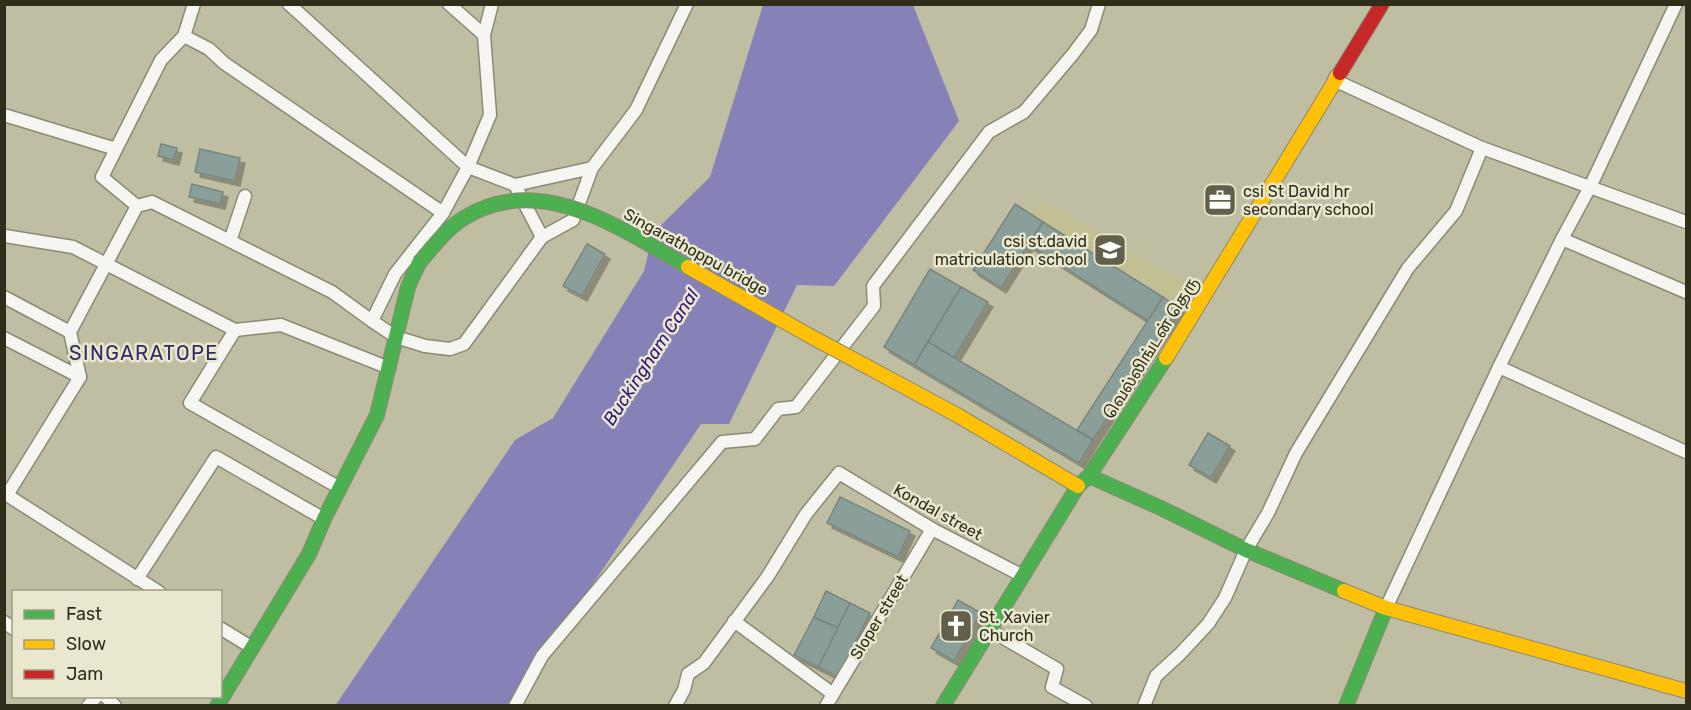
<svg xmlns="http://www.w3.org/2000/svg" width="1691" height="710" font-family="Rubik,'Noto Sans Tamil',sans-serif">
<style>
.built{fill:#c2bf92}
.water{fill:#8682b8}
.building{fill:#8a9f9a;stroke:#7a857d;stroke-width:1.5;filter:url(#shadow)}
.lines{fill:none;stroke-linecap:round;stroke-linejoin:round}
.street-casing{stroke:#8b8a74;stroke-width:15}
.fast-casing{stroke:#8b8a74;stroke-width:16}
.slow-casing{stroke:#8b8a74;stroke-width:16}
.jam-casing{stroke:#8b8a74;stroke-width:16}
.street{stroke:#f5f5f1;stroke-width:12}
.fast{stroke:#4caf50;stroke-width:14}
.slow{stroke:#ffc107;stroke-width:14}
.jam{stroke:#c62828;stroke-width:14}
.fast-bridge-casing{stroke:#8b8a74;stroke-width:16;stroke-linecap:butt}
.slow-bridge-casing{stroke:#8b8a74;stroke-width:16;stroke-linecap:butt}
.fast-bridge{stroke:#4caf50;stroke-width:14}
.slow-bridge{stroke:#ffc107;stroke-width:14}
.labels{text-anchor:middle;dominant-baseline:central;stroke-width:5;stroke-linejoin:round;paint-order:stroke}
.poi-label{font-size:16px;fill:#302e1a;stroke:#e9e7ce;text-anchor:start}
.street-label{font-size:16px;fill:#302e1a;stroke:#e9e7ce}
.water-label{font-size:18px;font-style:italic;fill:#311482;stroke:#e9e7ce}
.quarter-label{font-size:20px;letter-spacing:1.5px;fill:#312b65;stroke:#e9e7ce}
</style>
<defs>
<filter id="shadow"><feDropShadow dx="5" dy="5" stdDeviation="0" flood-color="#0004"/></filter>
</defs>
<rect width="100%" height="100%" fill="#bfbea2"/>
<polygon class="built" points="1042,200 1189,285 1178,302 1032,215"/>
<polygon class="water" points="763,5 913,5 959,121 834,286 797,285 729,424 701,424 511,705 335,706 515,440 553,418 644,271 653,233 710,177"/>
<g class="building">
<polygon points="161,144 177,148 174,160 158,156"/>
<polygon points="200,149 240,158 235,181 195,172"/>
<polygon points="192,184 223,192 220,204 189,197"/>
<polygon points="1015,204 1043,222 1001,288 973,270"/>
<polygon points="1043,222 1163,297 1148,321 1029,245"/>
<polygon points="587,244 605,254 582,296 563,286"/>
<polygon points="930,269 961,287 914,365 884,347"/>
<polygon points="961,287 988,302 954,358 928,342"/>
<polygon points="1163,297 1179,308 1093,440 1077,430"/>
<polygon points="928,342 1093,440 1079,463 914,365"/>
<polygon points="1208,433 1230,446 1211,478 1189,465"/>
<polygon points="840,497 910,531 898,557 827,523"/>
<polygon points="826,591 850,603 838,628 814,617"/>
<polygon points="958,600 981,613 954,661 931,648"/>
<polygon points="850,603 870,613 838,677 818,667"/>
<polygon points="814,617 838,628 818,667 794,655"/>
</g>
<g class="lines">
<g class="street-casing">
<g id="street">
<polyline points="289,4 468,167 515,185 542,237 464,344 450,349 425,346 396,337 372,321"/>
<polyline points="449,4 484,35"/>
<polyline points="184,36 209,49 224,63 443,213"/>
<polyline points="1337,75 1334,80 1482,148 1686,222"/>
<polyline points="4,115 116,149"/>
<polyline points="515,185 592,168 636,110 687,4"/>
<polyline points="137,206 152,202 332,292 372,321 395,274 443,213 468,167 490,115 484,35 492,4"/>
<polyline points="5,236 73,247 235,330 190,403 340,488"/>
<polyline points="542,237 573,220 592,168"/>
<polyline points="1562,239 1686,292"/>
<polyline points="230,241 245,196"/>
<polyline points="4,297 70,332"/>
<polyline points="235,330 281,325 389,368"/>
<polyline points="4,338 80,377"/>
<polyline points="1499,367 1686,452"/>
<polyline points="137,579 216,457 324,519"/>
<polyline points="159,592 7,495 80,377 70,332 137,206 102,177 161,60 184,36 194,4"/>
<polyline points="1386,608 1499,367 1562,239 1590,187 1676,4"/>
<polyline points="734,621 833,694"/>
<polyline points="4,622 14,629"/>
<polyline points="220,628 251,647"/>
<polyline points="990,630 1057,669 1052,687 1086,706"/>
<polyline points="105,696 115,706"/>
<polyline points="88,706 97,696"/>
<polyline points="515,706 542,656 722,442 755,439 778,409 796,407 874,306 873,286 989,132 1024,112 1073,54 1091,30 1099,4"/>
<polyline points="675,706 684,690 688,674 704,663 768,576 806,514 839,473 932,529 1023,576"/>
<polyline points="826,706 932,529"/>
<polyline points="1144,706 1156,676 1180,654 1208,624 1225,598 1246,550 1268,513 1296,453 1408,268 1456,211 1482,148"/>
</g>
</g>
<g class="fast-casing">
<g id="fast">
<polyline points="1089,476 1163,509 1246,550 1344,591"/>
<polyline points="217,706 309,554 324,519 377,415 408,287 419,263"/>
<polyline points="943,706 1078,486 1089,476 1166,358"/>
<polyline points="1346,706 1386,608"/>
</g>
</g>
<g class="slow-casing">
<g id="slow">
<polyline points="1166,358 1340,73"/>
<polyline points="957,415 1078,486"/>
<polyline points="1344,591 1386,608 1686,691"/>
</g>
</g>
<g class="jam-casing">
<polyline id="jam" points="1340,73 1382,4"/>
</g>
<use href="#street" class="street"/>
<use href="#fast" class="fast"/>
<use href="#slow" class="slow"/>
<use href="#jam" class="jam"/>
<g class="fast-bridge-casing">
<path id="fast-bridge" d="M419,263C433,247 446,229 464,218C540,170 623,230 688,267"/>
</g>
<g class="slow-bridge-casing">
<polyline id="slow-bridge" points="688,267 810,336 957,415"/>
</g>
<use href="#fast-bridge" class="fast-bridge"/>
<use href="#slow-bridge" class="slow-bridge"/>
</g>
<defs>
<g id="office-square" transform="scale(1.725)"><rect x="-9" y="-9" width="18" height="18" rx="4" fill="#62604a" stroke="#e9e7ce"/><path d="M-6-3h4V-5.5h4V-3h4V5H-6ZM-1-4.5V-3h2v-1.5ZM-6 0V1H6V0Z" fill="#fff"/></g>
<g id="school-square" transform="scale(1.725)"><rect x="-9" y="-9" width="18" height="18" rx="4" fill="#62604a" stroke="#e9e7ce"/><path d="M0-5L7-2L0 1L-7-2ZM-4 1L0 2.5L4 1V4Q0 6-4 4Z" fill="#fff"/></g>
<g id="church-square" transform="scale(1.725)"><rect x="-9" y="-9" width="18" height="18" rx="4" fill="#62604a" stroke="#e9e7ce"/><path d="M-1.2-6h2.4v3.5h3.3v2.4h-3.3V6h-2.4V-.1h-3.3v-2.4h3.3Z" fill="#fff"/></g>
</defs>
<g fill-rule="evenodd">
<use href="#office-square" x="1220" y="200"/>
<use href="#school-square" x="1110" y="250"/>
<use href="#church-square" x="956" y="626"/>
</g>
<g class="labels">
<g class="poi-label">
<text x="1243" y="191">csi St David hr<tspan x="1243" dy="18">secondary school</tspan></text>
<text x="1087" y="241" text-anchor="end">csi st.david<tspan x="1087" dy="18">matriculation school</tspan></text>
<text x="979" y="617">St. Xavier<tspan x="979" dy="18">Church</tspan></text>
</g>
<g class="street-label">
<text transform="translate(696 252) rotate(29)">Singarathoppu bridge</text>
<text transform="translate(1151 348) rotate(-58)">வெல்லிங்டன் தெரு</text>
<text transform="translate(938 512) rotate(29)">Kondal street</text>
<text transform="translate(879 617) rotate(-59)">Sloper street</text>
</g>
<g class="water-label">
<text transform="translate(651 357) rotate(-57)">Buckingham Canal</text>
</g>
<g class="quarter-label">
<text x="144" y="353">SINGARATOPE</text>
</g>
</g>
<rect width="1691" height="710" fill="none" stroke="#302e1a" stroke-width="12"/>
<rect x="12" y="590" width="210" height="108" fill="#e9e7ce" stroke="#9f9d86" stroke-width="1.5"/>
<rect x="24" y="610" width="30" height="9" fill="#4caf50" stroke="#9f9d86" stroke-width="1.5"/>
<text x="66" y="620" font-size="18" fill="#302e1a">Fast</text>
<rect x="24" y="640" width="30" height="9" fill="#ffc107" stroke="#9f9d86" stroke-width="1.5"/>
<text x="66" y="650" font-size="18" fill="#302e1a">Slow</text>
<rect x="24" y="670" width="30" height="9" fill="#c62828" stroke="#9f9d86" stroke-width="1.5"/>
<text x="66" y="680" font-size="18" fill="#302e1a">Jam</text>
</svg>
